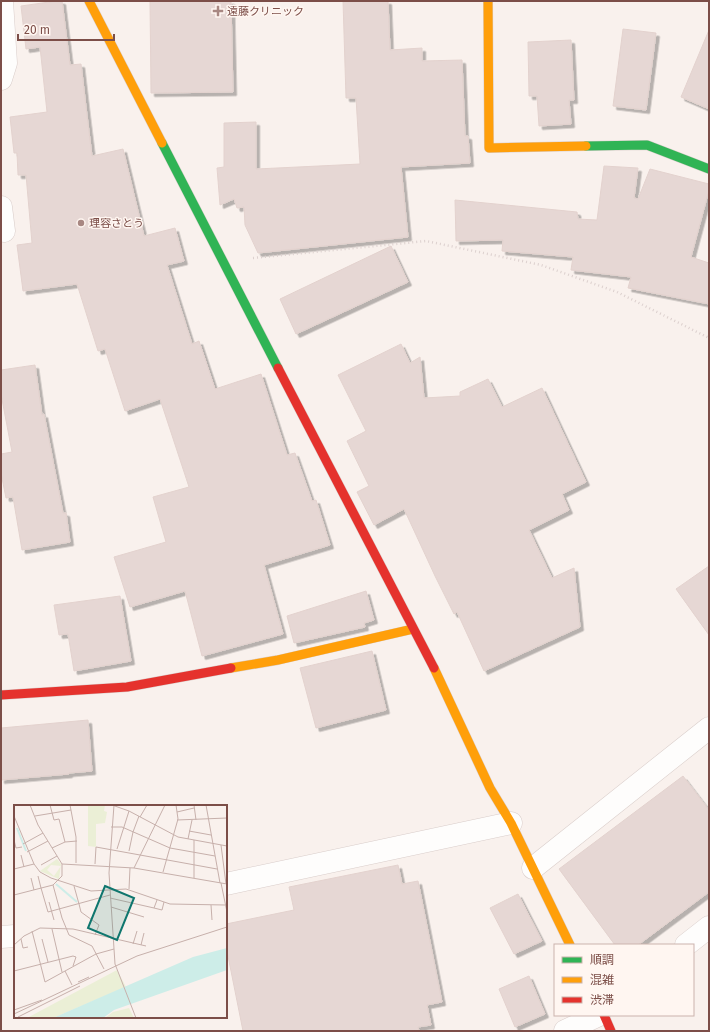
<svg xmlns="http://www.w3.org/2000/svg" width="710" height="1032" font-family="'Fira Sans','Noto Sans JP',sans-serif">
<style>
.building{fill:#e6d7d4;stroke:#e3d2ce;filter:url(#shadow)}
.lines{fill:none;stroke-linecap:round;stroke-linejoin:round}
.street-casing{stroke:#d9cdca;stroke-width:23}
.fast-casing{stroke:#dacecb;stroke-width:10}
.slow-casing{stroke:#dacecb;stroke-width:10}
.jam-casing{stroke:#dacecb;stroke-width:10}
.path{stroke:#dcd0ce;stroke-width:2.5;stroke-dasharray:1 3;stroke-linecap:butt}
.street{stroke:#fefdfc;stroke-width:22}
.fast{stroke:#30b455;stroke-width:9}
.slow{stroke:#ff9f0a;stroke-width:9}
.jam{stroke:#e5322d;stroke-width:9}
.poi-dot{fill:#a88782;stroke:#fff6f1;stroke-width:1.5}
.labels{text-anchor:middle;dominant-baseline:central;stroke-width:3;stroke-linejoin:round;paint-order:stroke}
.poi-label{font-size:11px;fill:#7c4e48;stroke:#fff6f1;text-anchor:start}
.inset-river{fill:none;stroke:#cdede8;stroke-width:2}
.inset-road{fill:none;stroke:#c7b0ab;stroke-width:1}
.view{fill:#0f766e;fill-opacity:0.15;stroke:#0f766e;stroke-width:2}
.inset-edge{fill:none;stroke:#7c4e48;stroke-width:2}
</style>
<defs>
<filter id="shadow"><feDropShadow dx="3.5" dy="3.5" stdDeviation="0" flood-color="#0004"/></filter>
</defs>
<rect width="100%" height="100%" fill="#f9f1ed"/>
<g class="building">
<polygon points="56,1 62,1 70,65 81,64 86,107 92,156 123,149 144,236 175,228 184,261 167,265 192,344 199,341 215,389 261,374 287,455 295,453 312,501 316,500 330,545 264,565 283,634 202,656 185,591 130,607 114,557 166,542 153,497 189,487 160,399 125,411 105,349 98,351 77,284 23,291 17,245 32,243 26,175 18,175 17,153 14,153 10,117 47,112 40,47 26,49 21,6"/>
<polygon points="150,1 231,1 233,92 151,93"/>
<polygon points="343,1 388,1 390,50 422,48 422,61 462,60 465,136 468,136 470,163 401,167 408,237 258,253 245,225 244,207 237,208 234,199 220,205 217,168 224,167 224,123 256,122 256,169 360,164 356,98 346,98"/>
<polygon points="623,29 656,33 646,110 613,106"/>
<polygon points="709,30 709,109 681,97"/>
<polygon points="571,40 574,100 569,100 571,124 539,126 537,96 529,96 528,42"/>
<polygon points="604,166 638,168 634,198 638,199 650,169 709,184 709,190 691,257 709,263 709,304 628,288 631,277 571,270 573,257 502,251 503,240 456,241 455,200 577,212 578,219 597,220"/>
<polygon points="391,246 408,282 296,334 280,299"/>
<polygon points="401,344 410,363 420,357 424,398 460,396 460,392 488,379 502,407 542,388 586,482 562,494 569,510 529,530 552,578 574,568 580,627 484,671 457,612 454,614 435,576 404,509 374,525 357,492 369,486 347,441 366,431 338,375"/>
<polygon points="35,365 42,415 44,414 63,513 66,513 70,542 22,550 13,497 6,498 1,473 1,454 12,452 1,394 1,370"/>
<polygon points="709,566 709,635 676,589"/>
<polygon points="366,591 374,620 364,623 365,627 294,643 287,616"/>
<polygon points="120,596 131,661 74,671 68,634 59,635 54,605"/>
<polygon points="372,651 386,710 316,728 300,668"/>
<polygon points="88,720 92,771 69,773 69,774 1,780 1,728"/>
<polygon points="683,776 709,810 709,892 638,945 615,945 559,869"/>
<polygon points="398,865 402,884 418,881 442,1002 427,1005 431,1025 418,1027 419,1031 243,1031 226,946 226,924 294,910 289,887"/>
<polygon points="518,894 542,941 514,954 490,908"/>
<polygon points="529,976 545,1014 515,1027 499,989"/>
</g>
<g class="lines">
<g class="street-casing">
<g id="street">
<polyline points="1,79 6,63 2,1"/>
<polyline points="1,207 4,231"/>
<polyline points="533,868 709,728"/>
<polyline points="226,884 511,823"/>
<polyline points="1,937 15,936"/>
<polyline points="686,945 709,927"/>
<polyline points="565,1031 599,1015"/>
</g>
</g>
<g class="fast-casing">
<g id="fast">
<polyline points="162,143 278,368"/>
<polyline points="586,146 647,145 709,169"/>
</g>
</g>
<g class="slow-casing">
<g id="slow">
<polyline points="89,1 162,143"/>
<polyline points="488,1 489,148 586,146"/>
<polyline points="231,668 278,660 413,629"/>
<polyline points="434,668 490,788 511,823 570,945"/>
</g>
</g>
<g class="jam-casing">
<g id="jam">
<polyline points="278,368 434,668"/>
<polyline points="1,695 127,687 231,668"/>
<polyline points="604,1015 611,1031"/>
</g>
</g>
<polyline class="path" points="253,258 426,241 541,265 617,292 709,338"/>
<use href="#street" class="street"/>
<use href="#fast" class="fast"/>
<use href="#slow" class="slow"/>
<use href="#jam" class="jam"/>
</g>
<g class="poi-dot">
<path d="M216 5h4v4h4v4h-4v4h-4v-4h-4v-4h4z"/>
<circle cx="81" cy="223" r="4"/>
</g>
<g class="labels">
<g class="poi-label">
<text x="227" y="11">遠藤クリニック</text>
<text x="89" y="223">理容さとう</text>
</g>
</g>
<g transform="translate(14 805)">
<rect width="213" height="213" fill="#f9f1ed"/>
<path d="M74,0H91L90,6L93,7L91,18L82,19V42L74,41ZM43,54L47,59L45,74L26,66ZM37,60L47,61L40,71L33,65ZM103,165L112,182L39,213H13ZM115,203L120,213H91L99,207Z" fill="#ebefd6" fill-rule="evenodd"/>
<path d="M213,143V165L100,205L89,213H39L179,152Z" fill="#cdede8"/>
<path class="inset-river" d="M3,23L12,46M42,79L63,97"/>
<path class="inset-road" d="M36,0L40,15L45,14L51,37M56,0L62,32V58M98,0L115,6L164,32L213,41M100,0L95,68L101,159L122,213M180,0L182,15M192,0L206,78M163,7L180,3M0,11L20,59L26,67L37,73L77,86L112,84L156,99L211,100M21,11L57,5M126,12L133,0M163,15L213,13M97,22H108L156,43L201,51M175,26L197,30M174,34L178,15M0,35L2,43L8,42M9,39L29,28M207,40L212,79M38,43L51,37L63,36M103,44L115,6M115,46L119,27L125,11M13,47L34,36M7,50L10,62M48,59L120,63L213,79M81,59L82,42L203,64M27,60L43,51M120,63L151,0M0,64L20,59M149,67L164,14L162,0M24,71L27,83M17,73L20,85M180,73V35M207,78L213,107M39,80L48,113L55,130L78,141L90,164M60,81L65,99M27,83L34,107L96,90M115,84L116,63M0,90L39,80L48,71V59L24,20L16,0M96,93L140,103L143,95M35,97L40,115M65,99L67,107L85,120L81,130M197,100L198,115M97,102L130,112M140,103L148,105L150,97M38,124L48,167M18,126L31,177L82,149L100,144M7,134L9,143L14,142M28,134L34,157M119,139L123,126M0,140L10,131L26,123L59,124L132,141M127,140L130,128M0,166L59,151L62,152L59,161M51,166L58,180M64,177L75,172M0,205L28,195M0,209L123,151L213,122M4,212L66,181"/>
<path class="view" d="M91,81L120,93L103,135L74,123Z"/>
<rect width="213" height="213" class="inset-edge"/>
</g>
<rect width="710" height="1032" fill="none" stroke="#7c4e48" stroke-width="4"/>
<rect x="554" y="944" width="140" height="72" fill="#fff6f1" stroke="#cbb3ad"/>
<rect x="562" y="957" width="20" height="6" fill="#30b455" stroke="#cbb3ad"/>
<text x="590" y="964" font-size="12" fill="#7c4e48">順調</text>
<rect x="562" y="977" width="20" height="6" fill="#ff9f0a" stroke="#cbb3ad"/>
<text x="590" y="984" font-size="12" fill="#7c4e48">混雑</text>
<rect x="562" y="997" width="20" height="6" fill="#e5322d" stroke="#cbb3ad"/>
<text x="590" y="1004" font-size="12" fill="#7c4e48">渋滞</text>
<path d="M18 34v6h96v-6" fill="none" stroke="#7c4e48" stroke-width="2"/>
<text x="24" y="34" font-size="12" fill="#7c4e48" stroke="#fff6f1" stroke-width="3" paint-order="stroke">20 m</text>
</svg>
